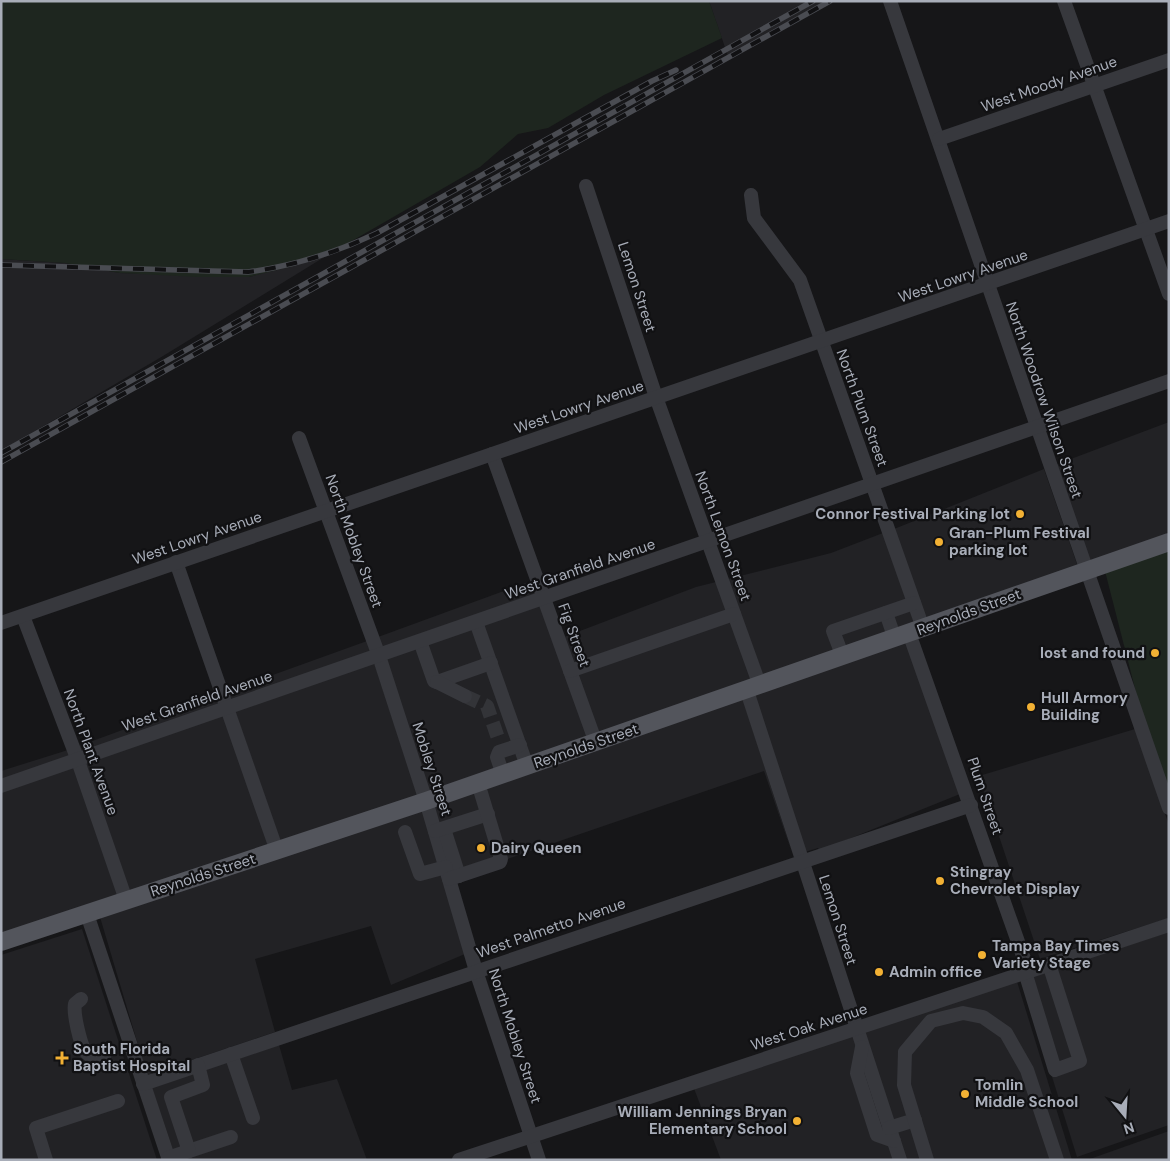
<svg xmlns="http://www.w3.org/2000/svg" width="1170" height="1161" font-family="'DM Sans',sans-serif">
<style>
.built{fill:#222225}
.green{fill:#1e261f}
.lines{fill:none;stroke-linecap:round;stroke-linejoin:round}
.minor-tunnel{stroke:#333438;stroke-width:14;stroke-dasharray:14 7;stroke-linecap:butt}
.minor{stroke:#37383d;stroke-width:14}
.major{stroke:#53555c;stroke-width:18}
.rail-casing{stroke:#4a4c52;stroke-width:5.5}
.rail{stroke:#111113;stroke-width:4;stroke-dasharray:11;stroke-linecap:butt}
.poi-dot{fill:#f2b134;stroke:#111113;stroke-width:2}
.labels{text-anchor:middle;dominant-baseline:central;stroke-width:4.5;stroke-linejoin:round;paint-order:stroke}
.street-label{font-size:15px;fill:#a8adb8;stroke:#111113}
.poi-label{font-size:15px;font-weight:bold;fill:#a8adb8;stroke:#111113;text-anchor:start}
</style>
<rect width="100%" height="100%" fill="#161618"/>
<g class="built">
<polygon points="709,1 825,1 728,56"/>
<polygon points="331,253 163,356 1,451 1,259 65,263 120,273 249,277"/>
<polygon points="1169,422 1169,535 1089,563 1055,465"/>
<polygon points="1044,469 1078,567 926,620 894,529"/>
<polygon points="883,533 915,624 764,678 728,579 831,553"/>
<polygon points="531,581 588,738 430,793 378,637"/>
<polygon points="716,582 753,681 599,734 564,637 696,587"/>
<polygon points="367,641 418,797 281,843 228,691"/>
<polygon points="909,641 960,794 819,851 818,848 805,852 754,695"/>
<polygon points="217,695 270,847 130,892 79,746"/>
<polygon points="743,699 793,856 764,771 455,877 434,806"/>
<polygon points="1135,729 1169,825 1169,918 1040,959 979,776"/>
<polygon points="68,750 118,896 1,935 1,771"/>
<polygon points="422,810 465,954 391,985 371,926 255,959 275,1032 147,1075 100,917"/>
<polygon points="82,929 157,1160 1,1160 1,955"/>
<polygon points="1169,932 1169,1125 1077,1157 1022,980"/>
<polygon points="1015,975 1072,1160 721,1160 692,1083"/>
<polygon points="279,1045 292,1090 337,1079 367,1160 175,1160 151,1088"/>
<polygon points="1169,1131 1169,1160 1087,1160"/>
</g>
<g class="green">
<polygon points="1,1 709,1 722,38 604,95 548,128 518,134 480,167 331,253 289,267 249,277 197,277 120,273 65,263 1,259"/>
<polygon points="1169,549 1169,789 1140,708 1105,571"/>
</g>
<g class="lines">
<polyline class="minor-tunnel" points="465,696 487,706 499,741"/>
<g class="minor">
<polyline points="890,1 1169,808"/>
<polyline points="1064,1 1169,294"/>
<polyline points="939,139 1169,60"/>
<polyline points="586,186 656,397 760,686"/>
<polyline points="751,195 754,218 800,280 923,628"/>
<polyline points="299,438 379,656 426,801 476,971 539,1160"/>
<polyline points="492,454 596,743"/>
<polyline points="176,562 277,851"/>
<polyline points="886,613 895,639"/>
<polyline points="23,616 77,758 126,900"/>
<polyline points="476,622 527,766"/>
<polyline points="1,623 1169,221"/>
<polyline points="909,633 1028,970"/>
<polyline points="420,641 434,681 437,682 491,663"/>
<polyline points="843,657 833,631 914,603"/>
<polyline points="570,671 734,614"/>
<polyline points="437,682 465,696"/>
<polyline points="747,691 900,1160"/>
<polyline points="503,775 497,757 499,752 520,745"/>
<polyline points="1,786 1169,381"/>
<polyline points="444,829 459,876"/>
<polyline points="435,831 488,814"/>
<polyline points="405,832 420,874 446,867"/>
<polyline points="449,879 500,862 501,859 478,783"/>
<polyline points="87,914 169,1160"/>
<polyline points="1025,972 1055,1070 1080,1061 1049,964"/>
<path d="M81,999L75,1004C73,1013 80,1043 85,1051C90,1058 97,1057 104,1057"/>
<polyline points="862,1047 857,1073 877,1135 894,1141"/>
<polyline points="231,1054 253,1118"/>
<polyline points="143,1084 971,805"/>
<polyline points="889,1128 915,1120"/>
<polyline points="189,1151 231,1137"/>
<polyline points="168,1158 189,1151 171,1097 203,1085 198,1065"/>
<polyline points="46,1160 36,1128 118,1101"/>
<polyline points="459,1160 1169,925"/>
<polyline points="927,1160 904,1085 905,1052 931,1021 963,1013 983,1017 1006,1033 1027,1070 1057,1160"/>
</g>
<polyline class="major" points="1,942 426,801 1169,542"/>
<g class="rail-casing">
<g id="rail">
<path d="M1,265L248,272C294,266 335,253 377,233L652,81L676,70"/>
<polyline points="1,453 813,1"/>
<polyline points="1,462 830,1"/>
</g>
</g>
<use href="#rail" class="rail"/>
</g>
<g class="poi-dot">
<circle cx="1020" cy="514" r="5"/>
<circle cx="939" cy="542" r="5"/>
<circle cx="1155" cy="653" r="5"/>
<circle cx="1031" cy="707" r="5"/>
<circle cx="481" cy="848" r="5"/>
<circle cx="940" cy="881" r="5"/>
<circle cx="982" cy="955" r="5"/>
<circle cx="879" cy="972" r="5"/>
<path d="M59.5 1050.5h5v5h5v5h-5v5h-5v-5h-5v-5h5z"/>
<circle cx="965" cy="1094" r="5"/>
<circle cx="797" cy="1121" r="5"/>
</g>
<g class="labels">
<g class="street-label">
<text transform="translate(1049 84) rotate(-19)">West Moody Avenue</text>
<text transform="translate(963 276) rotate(-19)">West Lowry Avenue</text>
<text transform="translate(637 287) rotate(72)">Lemon Street</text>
<text transform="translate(1044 400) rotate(71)">North Woodrow Wilson Street</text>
<text transform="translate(579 407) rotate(-19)">West Lowry Avenue</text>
<text transform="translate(862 408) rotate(70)">North Plum Street</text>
<text transform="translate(723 536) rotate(70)">North Lemon Street</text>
<text transform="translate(197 538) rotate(-19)">West Lowry Avenue</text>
<text transform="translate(354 541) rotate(70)">North Mobley Street</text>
<text transform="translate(580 569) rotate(-19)">West Granfield Avenue</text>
<text transform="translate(969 612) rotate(-20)">Reynolds Street</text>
<text transform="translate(574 635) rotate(70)">Fig Street</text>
<text transform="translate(197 701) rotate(-19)">West Granfield Avenue</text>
<text transform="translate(586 746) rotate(-19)">Reynolds Street</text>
<text transform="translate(91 752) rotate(70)">North Plant Avenue</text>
<text transform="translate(432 769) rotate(72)">Mobley Street</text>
<text transform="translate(985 796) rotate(71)">Plum Street</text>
<text transform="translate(203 875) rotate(-18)">Reynolds Street</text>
<text transform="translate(838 920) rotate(72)">Lemon Street</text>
<text transform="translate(551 928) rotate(-19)">West Palmetto Avenue</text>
<text transform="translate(809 1027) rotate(-18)">West Oak Avenue</text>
<text transform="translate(515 1036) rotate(72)">North Mobley Street</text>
</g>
<g class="poi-label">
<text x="1010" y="514" text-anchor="end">Connor Festival Parking lot</text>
<text x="949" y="533">Gran-Plum Festival<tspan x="949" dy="17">parking lot</tspan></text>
<text x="1145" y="653" text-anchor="end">lost and found</text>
<text x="1041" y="698">Hull Armory<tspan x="1041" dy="17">Building</tspan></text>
<text x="491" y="848">Dairy Queen</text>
<text x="950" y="872">Stingray<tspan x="950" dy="17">Chevrolet Display</tspan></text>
<text x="992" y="946">Tampa Bay Times<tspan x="992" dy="17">Variety Stage</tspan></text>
<text x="889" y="972">Admin office</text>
<text x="73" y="1049">South Florida<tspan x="73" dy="17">Baptist Hospital</tspan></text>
<text x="975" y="1085">Tomlin<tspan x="975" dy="17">Middle School</tspan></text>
<text x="787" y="1112" text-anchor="end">William Jennings Bryan<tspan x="787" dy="17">Elementary School</tspan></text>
</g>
</g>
<rect width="1170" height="1161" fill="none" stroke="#a8adb8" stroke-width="5"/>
<g transform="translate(1125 1116) rotate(162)" stroke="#111113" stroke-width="4" paint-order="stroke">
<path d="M0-4L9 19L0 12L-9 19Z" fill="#a8adb8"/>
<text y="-8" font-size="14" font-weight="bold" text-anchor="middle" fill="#a8adb8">N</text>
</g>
</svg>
